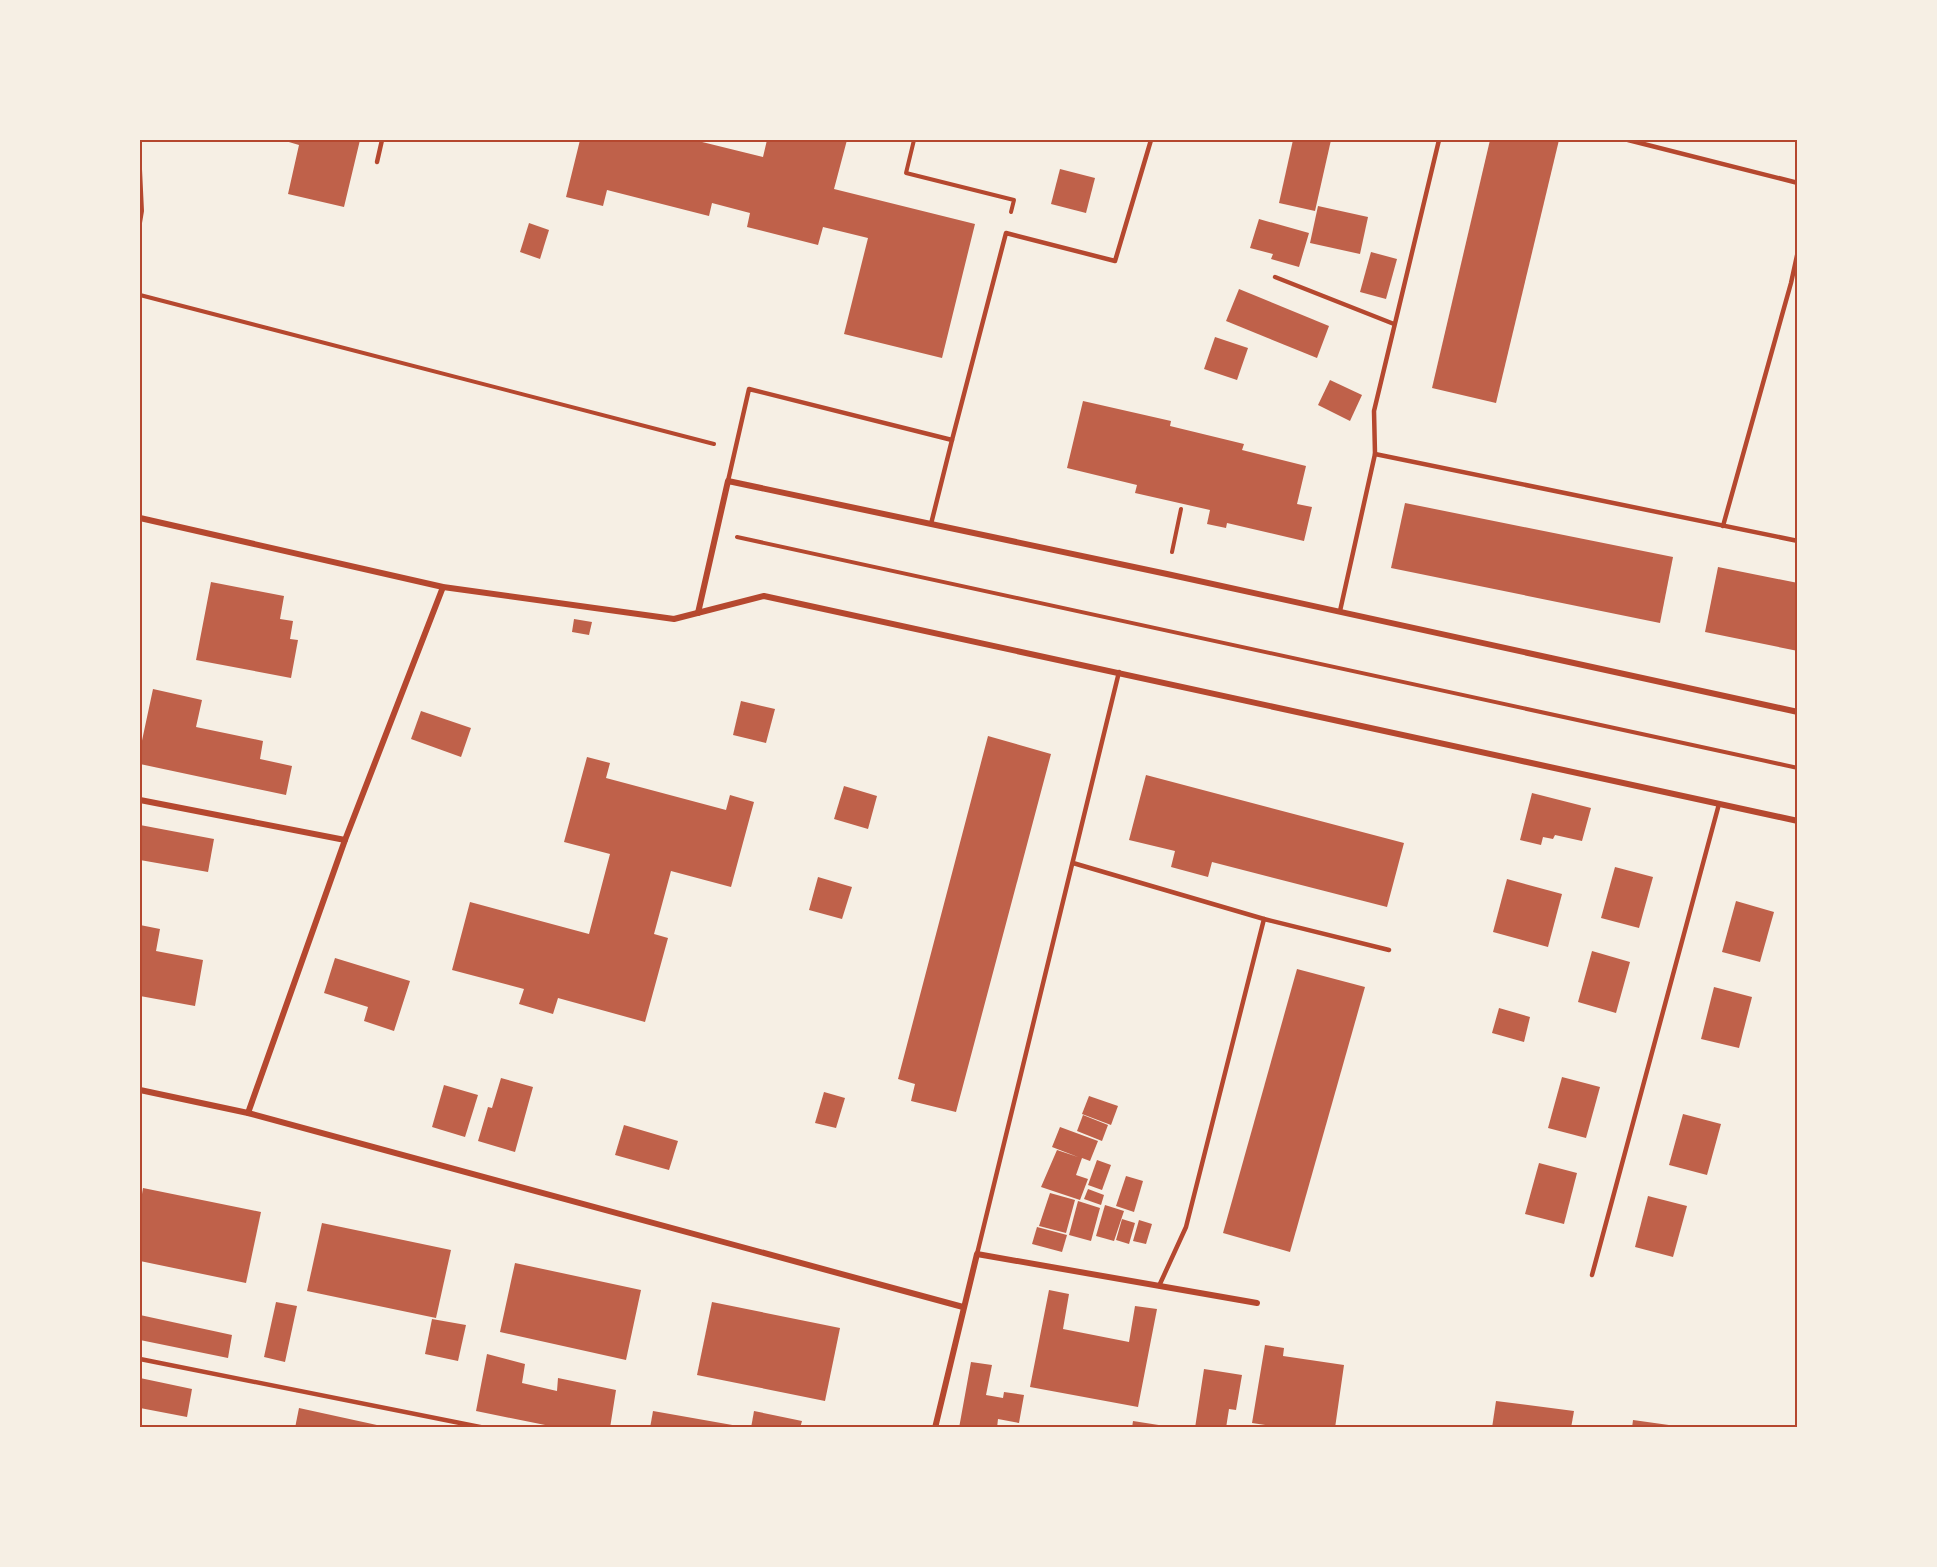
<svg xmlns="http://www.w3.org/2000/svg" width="1937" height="1567" font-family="'Golos Text',sans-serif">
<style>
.building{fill:#bf614a}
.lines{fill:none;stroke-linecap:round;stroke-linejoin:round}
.path{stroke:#b5482f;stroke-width:4}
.service{stroke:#b5482f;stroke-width:4.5}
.minor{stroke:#b5482f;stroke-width:6}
.neatline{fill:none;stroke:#b5482f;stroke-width:2}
</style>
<rect width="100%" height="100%" fill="#f6efe4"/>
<g class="building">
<polygon points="282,140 360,140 344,207 288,194 299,145"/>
<polygon points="580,140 694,140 763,157 767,140 847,140 834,189 975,224 942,358 844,334 868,238 823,227 818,245 747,227 750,213 712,203 709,216 607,190 603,206 566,197"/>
<polygon points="1293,140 1331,140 1315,211 1279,203"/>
<polygon points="1490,140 1559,140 1496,403 1432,388"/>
<polygon points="1060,169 1095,178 1086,213 1051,204"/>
<polygon points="1318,206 1368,217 1360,254 1310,243"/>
<polygon points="1259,219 1309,233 1299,267 1271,259 1273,254 1250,248"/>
<polygon points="529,223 549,230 540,259 520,252"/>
<polygon points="1371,252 1397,259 1386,299 1360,292"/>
<polygon points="1239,289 1329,326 1317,358 1226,321"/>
<polygon points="1215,337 1248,348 1237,380 1204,369"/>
<polygon points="1330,380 1362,395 1350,421 1318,405"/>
<polygon points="1083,401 1171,421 1170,426 1244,444 1242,450 1306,466 1297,504 1312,507 1304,541 1227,523 1226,528 1207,524 1210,510 1135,493 1137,485 1067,468"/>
<polygon points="1405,503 1673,557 1660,623 1391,568"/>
<polygon points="1718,567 1798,583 1798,651 1705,632"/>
<polygon points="211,582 284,596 280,619 293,621 290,639 298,640 291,678 196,660"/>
<polygon points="574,619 592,622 589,635 572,632"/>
<polygon points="153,689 202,700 196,727 263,741 260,759 292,766 286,795 140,764 140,750"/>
<polygon points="741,701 775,709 766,743 733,735"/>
<polygon points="421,711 471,728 461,757 411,739"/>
<polygon points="988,736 1051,754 956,1112 911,1101 915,1084 898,1079"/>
<polygon points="587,757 610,763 606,778 726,810 730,795 754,802 731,887 671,871 654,934 668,938 645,1022 558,998 553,1014 519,1004 524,989 452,970 470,902 589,934 610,854 564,842"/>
<polygon points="1146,775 1404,843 1387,907 1212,862 1208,877 1171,867 1175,851 1129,840"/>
<polygon points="844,786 877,796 868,829 834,819"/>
<polygon points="1532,793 1591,808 1582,841 1555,835 1553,839 1543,837 1541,845 1520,840"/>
<polygon points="140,825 214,839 208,872 140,860"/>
<polygon points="1615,867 1653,877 1639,928 1601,918"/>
<polygon points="818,877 852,887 842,919 809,910"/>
<polygon points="1507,879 1562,894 1548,947 1493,932"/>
<polygon points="1736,901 1774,912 1760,962 1722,952"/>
<polygon points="140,925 160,929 156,951 203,960 195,1006 140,996"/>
<polygon points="1592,951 1630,962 1616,1013 1578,1002"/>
<polygon points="335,958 410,981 394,1031 364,1021 368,1007 324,993"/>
<polygon points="1297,969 1365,987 1290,1252 1223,1233"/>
<polygon points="1714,987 1752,997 1739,1048 1701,1039"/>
<polygon points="1499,1008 1530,1017 1524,1042 1492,1033"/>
<polygon points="1562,1077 1600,1087 1586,1138 1548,1128"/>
<polygon points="501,1078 533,1087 515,1152 478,1141 488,1107 492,1108"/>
<polygon points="444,1085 478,1095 465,1137 432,1127"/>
<polygon points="824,1092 845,1098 836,1128 815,1123"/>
<polygon points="1089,1096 1118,1106 1111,1125 1082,1114"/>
<polygon points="1683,1114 1721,1124 1707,1175 1669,1165"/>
<polygon points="1083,1115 1108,1125 1102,1141 1077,1131"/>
<polygon points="624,1125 678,1141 669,1170 615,1155"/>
<polygon points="1060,1127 1098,1141 1090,1161 1082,1158 1076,1175 1088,1179 1080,1200 1041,1187 1057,1150 1078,1157 1052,1147"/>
<polygon points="1097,1160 1111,1165 1102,1190 1088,1185"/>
<polygon points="1539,1163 1577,1173 1564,1224 1525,1214"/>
<polygon points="1126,1176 1143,1181 1134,1212 1116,1206"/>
<polygon points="143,1188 261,1212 246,1283 140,1261 140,1206"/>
<polygon points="1088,1189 1104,1195 1101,1205 1084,1199"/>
<polygon points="1050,1193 1075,1200 1066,1233 1039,1226"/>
<polygon points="1648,1196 1687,1206 1673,1257 1635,1247"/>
<polygon points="1078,1201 1100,1208 1091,1241 1069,1235"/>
<polygon points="1105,1205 1124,1211 1114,1241 1096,1236"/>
<polygon points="1122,1219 1135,1223 1129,1244 1116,1240"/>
<polygon points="1139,1220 1152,1224 1146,1244 1133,1241"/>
<polygon points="322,1223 451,1250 436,1318 307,1291"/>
<polygon points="1037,1227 1067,1235 1062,1252 1032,1244"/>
<polygon points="515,1263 641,1290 626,1360 500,1332"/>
<polygon points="1049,1290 1069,1294 1063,1329 1129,1342 1135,1306 1157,1309 1138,1407 1030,1387"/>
<polygon points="276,1302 297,1306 285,1362 264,1357"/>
<polygon points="712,1302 840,1328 825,1401 697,1375"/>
<polygon points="140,1315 232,1335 228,1358 140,1340"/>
<polygon points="432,1319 466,1325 458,1361 425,1354"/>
<polygon points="1265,1345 1284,1348 1283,1356 1344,1365 1335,1428 1285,1428 1252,1423"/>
<polygon points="487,1354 525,1364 522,1383 557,1391 558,1378 616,1390 610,1428 560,1428 476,1411"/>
<polygon points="971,1362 992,1365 986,1395 1003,1398 1004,1392 1024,1395 1019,1423 998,1419 997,1428 959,1428"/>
<polygon points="1204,1369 1242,1375 1236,1410 1229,1409 1226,1428 1195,1428"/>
<polygon points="140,1378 192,1389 187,1417 140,1408"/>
<polygon points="1496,1401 1574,1411 1571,1428 1492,1428"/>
<polygon points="299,1408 386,1427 386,1428 295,1428"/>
<polygon points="653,1411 738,1426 738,1428 650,1428"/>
<polygon points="754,1411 802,1421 800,1428 751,1428"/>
<polygon points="1633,1420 1676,1426 1676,1428 1632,1428"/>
<polygon points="1133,1421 1165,1426 1165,1428 1132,1428"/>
</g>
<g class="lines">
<g class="path">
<polyline points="914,140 906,173 1014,200 1011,212"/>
<polyline points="140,169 142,211 140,223"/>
<polyline points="140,295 714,444"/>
<polyline points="737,537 1798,768"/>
<polyline points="1172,552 1181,509"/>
</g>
<g class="service">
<polyline points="1628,140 1798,183"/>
<polyline points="377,162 382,140"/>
<polyline points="1275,277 1394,324"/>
<polyline points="1375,454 1798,541"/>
<polyline points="728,481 749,389 952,440 1006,233 1115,261 1151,140"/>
<polyline points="931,524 952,440"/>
<polyline points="1723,526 1791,283 1798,251"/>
<polyline points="1340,611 1375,454 1374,411 1439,140"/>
<polyline points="1073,863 1264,919 1186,1227 1159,1286"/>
<polyline points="1264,919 1389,950"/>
<polyline points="977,1254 1119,672"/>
<polyline points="1592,1275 1719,804"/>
<polyline points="140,1359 485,1428"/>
</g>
<g class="minor">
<polyline points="140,518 443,587 674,619 764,596 1798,821"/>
<polyline points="698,613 728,481 1167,574 1798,712"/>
<polyline points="140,800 345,840"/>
<polyline points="140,1090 248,1113 963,1307"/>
<polyline points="248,1113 345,840 443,587"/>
<polyline points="935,1428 977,1254 1257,1303"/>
</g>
</g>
<rect width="1937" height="1567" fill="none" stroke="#f6efe4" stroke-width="282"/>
<rect x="141" y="141" width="1655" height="1285" class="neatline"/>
</svg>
